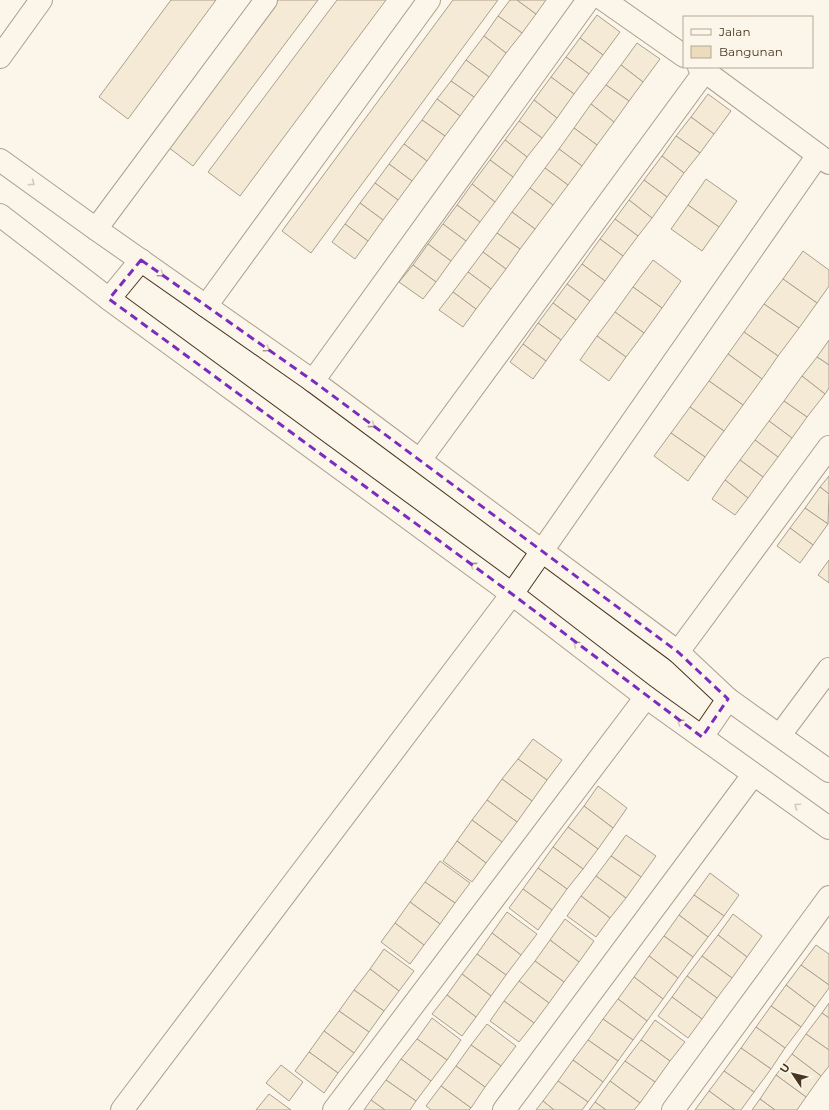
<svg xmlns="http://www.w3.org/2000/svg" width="829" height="1110" font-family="Montserrat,sans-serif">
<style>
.building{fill:#ecdcbc;stroke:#4a3520}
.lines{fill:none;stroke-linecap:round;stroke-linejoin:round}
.minor-casing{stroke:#4a3520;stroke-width:24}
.minor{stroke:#fbf6e9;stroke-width:22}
.oneway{stroke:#a29684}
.marked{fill:none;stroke:#7b2cbf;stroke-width:3;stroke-dasharray:8 5;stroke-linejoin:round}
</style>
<rect width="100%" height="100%" fill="#fbf6e9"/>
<g class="building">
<polygon points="171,0 216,0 128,119 99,97"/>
<polygon points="272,0 318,0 193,166 164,144"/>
<polygon points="337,0 386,0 240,196 208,172"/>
<polygon points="453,0 498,0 311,253 282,231"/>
<polygon points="510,0 517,0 536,14 522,33 498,16"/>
<polygon points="517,0 546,0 536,14"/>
<polygon points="597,15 620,32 603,55 580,38"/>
<polygon points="498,16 522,33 506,53 484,36"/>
<polygon points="484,36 506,53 489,77 466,60"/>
<polygon points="580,38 603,55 589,74 566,57"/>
<polygon points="637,43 660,59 643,82 621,65"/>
<polygon points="566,57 589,74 574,94 551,77"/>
<polygon points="466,60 489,77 474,97 451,81"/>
<polygon points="621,65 643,82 629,101 606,85"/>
<polygon points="551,77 574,94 557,118 534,100"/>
<polygon points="451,81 474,97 460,116 437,99"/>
<polygon points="606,85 629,101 614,122 591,104"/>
<polygon points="708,94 731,111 714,134 691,117"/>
<polygon points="437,99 460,116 445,136 422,120"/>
<polygon points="534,100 557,118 542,138 519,121"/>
<polygon points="591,104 614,122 597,145 574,128"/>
<polygon points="691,117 714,134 700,153 676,136"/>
<polygon points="422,120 445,136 427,161 404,144"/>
<polygon points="519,121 542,138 527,157 505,140"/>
<polygon points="574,128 597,145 582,166 559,149"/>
<polygon points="676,136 700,153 684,173 662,156"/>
<polygon points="505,140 527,157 513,177 490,160"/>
<polygon points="404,144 427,161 412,181 389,164"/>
<polygon points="559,149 582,166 568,185 545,168"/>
<polygon points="662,156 684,173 667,197 644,180"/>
<polygon points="490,160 513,177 495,202 472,184"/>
<polygon points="389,164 412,181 398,200 375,183"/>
<polygon points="545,168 568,185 553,205 530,188"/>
<polygon points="706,179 737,201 719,227 688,205"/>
<polygon points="644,180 667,197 652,218 629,200"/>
<polygon points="375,183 398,200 383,220 360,203"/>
<polygon points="472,184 495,202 480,222 457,205"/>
<polygon points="530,188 553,205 535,229 512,212"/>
<polygon points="629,200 652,218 638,236 615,219"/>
<polygon points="360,203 383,220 368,241 345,224"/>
<polygon points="457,205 480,222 466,241 443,224"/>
<polygon points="688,205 719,227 702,251 671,229"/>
<polygon points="512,212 535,229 520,249 497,233"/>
<polygon points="615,219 638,236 623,256 600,239"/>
<polygon points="345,224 368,241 355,259 332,242"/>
<polygon points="443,224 466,241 451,261 428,244"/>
<polygon points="497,233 520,249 506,269 483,252"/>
<polygon points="600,239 623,256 605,281 582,264"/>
<polygon points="428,244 451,261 436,282 413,265"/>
<polygon points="803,251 829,270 829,286 817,303 783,279"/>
<polygon points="483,252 506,269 491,289 468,272"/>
<polygon points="653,260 681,281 662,308 633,287"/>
<polygon points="582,264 605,281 590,301 567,284"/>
<polygon points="413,265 436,282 423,299 399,282"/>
<polygon points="468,272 491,289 476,309 453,292"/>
<polygon points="783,279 817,303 799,328 764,304"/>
<polygon points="567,284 590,301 576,320 553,303"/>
<polygon points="633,287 662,308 644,333 615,312"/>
<polygon points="453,292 476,309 463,327 439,310"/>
<polygon points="553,303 576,320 561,340 538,323"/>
<polygon points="764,304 799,328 778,356 744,332"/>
<polygon points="615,312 644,333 626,357 597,336"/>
<polygon points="538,323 561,340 546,361 523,344"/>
<polygon points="744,332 778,356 762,379 728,354"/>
<polygon points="597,336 626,357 609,381 580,360"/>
<polygon points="829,340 829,365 817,357"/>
<polygon points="523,344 546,361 533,379 510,362"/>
<polygon points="728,354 762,379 743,405 709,381"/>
<polygon points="817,357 829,365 829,388 825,394 802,376"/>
<polygon points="802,376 825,394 807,417 784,401"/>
<polygon points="709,381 743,405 724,431 690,407"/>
<polygon points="784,401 807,417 792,438 769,421"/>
<polygon points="690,407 724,431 705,457 671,433"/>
<polygon points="769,421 792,438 778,457 755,440"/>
<polygon points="671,433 705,457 688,481 654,456"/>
<polygon points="755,440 778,457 763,477 740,460"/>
<polygon points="740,460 763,477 748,498 725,480"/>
<polygon points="829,476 829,494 820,487"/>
<polygon points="725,480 748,498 735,515 712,499"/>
<polygon points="820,487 829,494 828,524 805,508"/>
<polygon points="805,508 828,524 813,545 790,528"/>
<polygon points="790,528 813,545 800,563 777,546"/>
<polygon points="829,560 829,583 818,575"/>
<polygon points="533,739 562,760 547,780 518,759"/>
<polygon points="518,759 547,780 532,801 502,779"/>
<polygon points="502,779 532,801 517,822 487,800"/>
<polygon points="598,786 627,808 613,828 584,806"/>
<polygon points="487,800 517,822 502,842 472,820"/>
<polygon points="584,806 613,828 598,849 568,827"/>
<polygon points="472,820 502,842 486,863 457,841"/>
<polygon points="568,827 598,849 583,869 553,847"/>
<polygon points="626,835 656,856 641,877 611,856"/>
<polygon points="457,841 486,863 472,882 443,861"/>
<polygon points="553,847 583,869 567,889 538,868"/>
<polygon points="611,856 641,877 626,898 596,876"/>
<polygon points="440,861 470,883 455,903 425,882"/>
<polygon points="538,868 567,889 552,910 523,889"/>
<polygon points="710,873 739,895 724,916 694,895"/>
<polygon points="596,876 626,898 610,918 581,896"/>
<polygon points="425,882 455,903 440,924 410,902"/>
<polygon points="523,889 552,910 538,930 509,908"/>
<polygon points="694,895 724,916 708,937 679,915"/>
<polygon points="581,896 610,918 596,937 567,916"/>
<polygon points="410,902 440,924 424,945 395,923"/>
<polygon points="507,912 537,934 521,955 492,933"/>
<polygon points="733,914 762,936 747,957 718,935"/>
<polygon points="679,915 708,937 693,957 664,936"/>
<polygon points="565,919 594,941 579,962 550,940"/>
<polygon points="395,923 424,945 410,964 381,942"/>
<polygon points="492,933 521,955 506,975 477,954"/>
<polygon points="718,935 747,957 732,978 702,956"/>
<polygon points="664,936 693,957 678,978 649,956"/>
<polygon points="550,940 579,962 564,982 535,961"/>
<polygon points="816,945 829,954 829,985 801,965"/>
<polygon points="384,949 414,971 399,991 370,969"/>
<polygon points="477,954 506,975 491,996 462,974"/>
<polygon points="649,956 678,978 663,999 634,977"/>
<polygon points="702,956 732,978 717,998 687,976"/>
<polygon points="535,961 564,982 549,1003 519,981"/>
<polygon points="801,965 829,985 829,988 815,1007 786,985"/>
<polygon points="370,969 399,991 384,1011 354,990"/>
<polygon points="462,974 491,996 476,1017 447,995"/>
<polygon points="687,976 717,998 702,1019 672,997"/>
<polygon points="634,977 663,999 647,1021 618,999"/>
<polygon points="519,981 549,1003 534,1023 504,1001"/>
<polygon points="786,985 815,1007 801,1027 771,1006"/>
<polygon points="354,990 384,1011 369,1032 339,1011"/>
<polygon points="447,995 476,1017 462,1036 432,1014"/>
<polygon points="672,997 702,1019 688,1038 658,1016"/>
<polygon points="618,999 647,1021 633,1040 603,1019"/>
<polygon points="504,1001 534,1023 519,1042 490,1021"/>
<polygon points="829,1003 829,1018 822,1013"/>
<polygon points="771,1006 801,1027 785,1048 756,1027"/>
<polygon points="339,1011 369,1032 354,1053 324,1031"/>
<polygon points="822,1013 829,1018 829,1050 806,1034"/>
<polygon points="432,1018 461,1040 447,1060 417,1039"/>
<polygon points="603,1019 633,1040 618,1061 588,1040"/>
<polygon points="655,1020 685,1042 670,1061 641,1040"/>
<polygon points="487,1024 516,1046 501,1066 471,1045"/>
<polygon points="756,1027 785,1048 771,1069 741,1048"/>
<polygon points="324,1031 354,1053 338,1073 309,1052"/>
<polygon points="806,1034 829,1050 829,1066 821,1076 792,1054"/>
<polygon points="417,1039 447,1060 431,1081 401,1059"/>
<polygon points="588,1040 618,1061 603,1082 573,1060"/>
<polygon points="641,1040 670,1061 655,1082 625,1061"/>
<polygon points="471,1045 501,1066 485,1087 456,1066"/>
<polygon points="741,1048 771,1069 754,1092 724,1071"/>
<polygon points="309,1052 338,1073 324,1093 295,1071"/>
<polygon points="792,1054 821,1076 806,1097 776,1075"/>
<polygon points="401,1059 431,1081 416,1101 386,1080"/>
<polygon points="573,1060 603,1082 588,1102 558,1081"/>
<polygon points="625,1061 655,1082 640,1103 610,1081"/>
<polygon points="281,1065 303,1082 289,1101 266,1083"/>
<polygon points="456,1066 485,1087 471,1108 441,1086"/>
<polygon points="724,1071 754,1092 741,1110 735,1110 709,1091"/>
<polygon points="776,1075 806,1097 797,1110 775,1110 760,1099"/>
<polygon points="386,1080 416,1101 410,1110 385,1110 371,1100"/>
<polygon points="558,1081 588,1102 582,1110 554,1110 543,1101"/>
<polygon points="610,1081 640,1103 634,1110 606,1110 595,1102"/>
<polygon points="441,1086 471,1108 469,1110 431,1110 426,1106"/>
<polygon points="709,1091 735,1110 695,1110"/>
<polygon points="269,1094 291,1110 256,1110"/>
<polygon points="760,1099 775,1110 752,1110"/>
<polygon points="371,1100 385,1110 364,1110"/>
<polygon points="543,1101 554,1110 536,1110"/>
<polygon points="595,1102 606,1110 589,1110"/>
</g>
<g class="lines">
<g class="minor-casing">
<g id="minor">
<polyline points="604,0 684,56"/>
<polyline points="0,57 41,0"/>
<polyline points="699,67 829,163"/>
<polyline points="0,160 96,229 313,381 678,652 728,699 829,771"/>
<polyline points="0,215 109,299 512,594 646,697 829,828"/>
<polyline points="96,229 266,0"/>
<polyline points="109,299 141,260"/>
<polyline points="206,306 429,0"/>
<polyline points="313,381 588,0"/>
<polyline points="420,460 705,71"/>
<polyline points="678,652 829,447"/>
<polyline points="780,735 829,669"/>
<polyline points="702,737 728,699"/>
<polyline points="122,1110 512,594 818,155"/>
<polyline points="334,1110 646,697"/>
<polyline points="504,1110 753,775"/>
<polyline points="673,1110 829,897"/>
</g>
</g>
<use href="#minor" class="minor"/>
</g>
<defs><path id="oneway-chevron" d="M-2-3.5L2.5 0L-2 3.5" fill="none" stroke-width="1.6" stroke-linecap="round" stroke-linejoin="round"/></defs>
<g class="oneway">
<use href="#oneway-chevron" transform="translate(32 183) rotate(36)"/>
<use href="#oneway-chevron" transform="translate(161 274) rotate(35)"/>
<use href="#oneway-chevron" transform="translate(267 349) rotate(35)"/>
<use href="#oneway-chevron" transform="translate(372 425) rotate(37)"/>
<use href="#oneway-chevron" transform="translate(473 565) rotate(-144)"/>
<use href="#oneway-chevron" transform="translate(576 644) rotate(-142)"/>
<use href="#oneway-chevron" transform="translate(680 722) rotate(-145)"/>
<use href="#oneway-chevron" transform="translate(797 806) rotate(-145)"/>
</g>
<path d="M0 0H829V1110H0ZM141,260L313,381L678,652L728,699L702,737L512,594L109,299Z" fill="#fbf6e9" fill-opacity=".55" fill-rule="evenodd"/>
<path class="marked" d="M141,260L313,381L678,652L728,699L702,737L512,594L109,299Z"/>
<rect x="683" y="16" width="130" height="52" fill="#fbf6e9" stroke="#b4a999"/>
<rect x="691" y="29" width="20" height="6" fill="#fbf6e9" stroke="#b4a999"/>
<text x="719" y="36" font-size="12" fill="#4a3520">Jalan</text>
<rect x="691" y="46" width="20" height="12" fill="#ecdcbc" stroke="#b4a999"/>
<text x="719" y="56" font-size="12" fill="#4a3520">Bangunan</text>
<g transform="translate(793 1074) rotate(305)" stroke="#fbf6e9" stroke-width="3" paint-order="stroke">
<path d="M0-3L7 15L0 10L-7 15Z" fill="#4a3520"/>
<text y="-6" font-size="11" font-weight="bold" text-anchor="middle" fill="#4a3520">U</text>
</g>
</svg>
